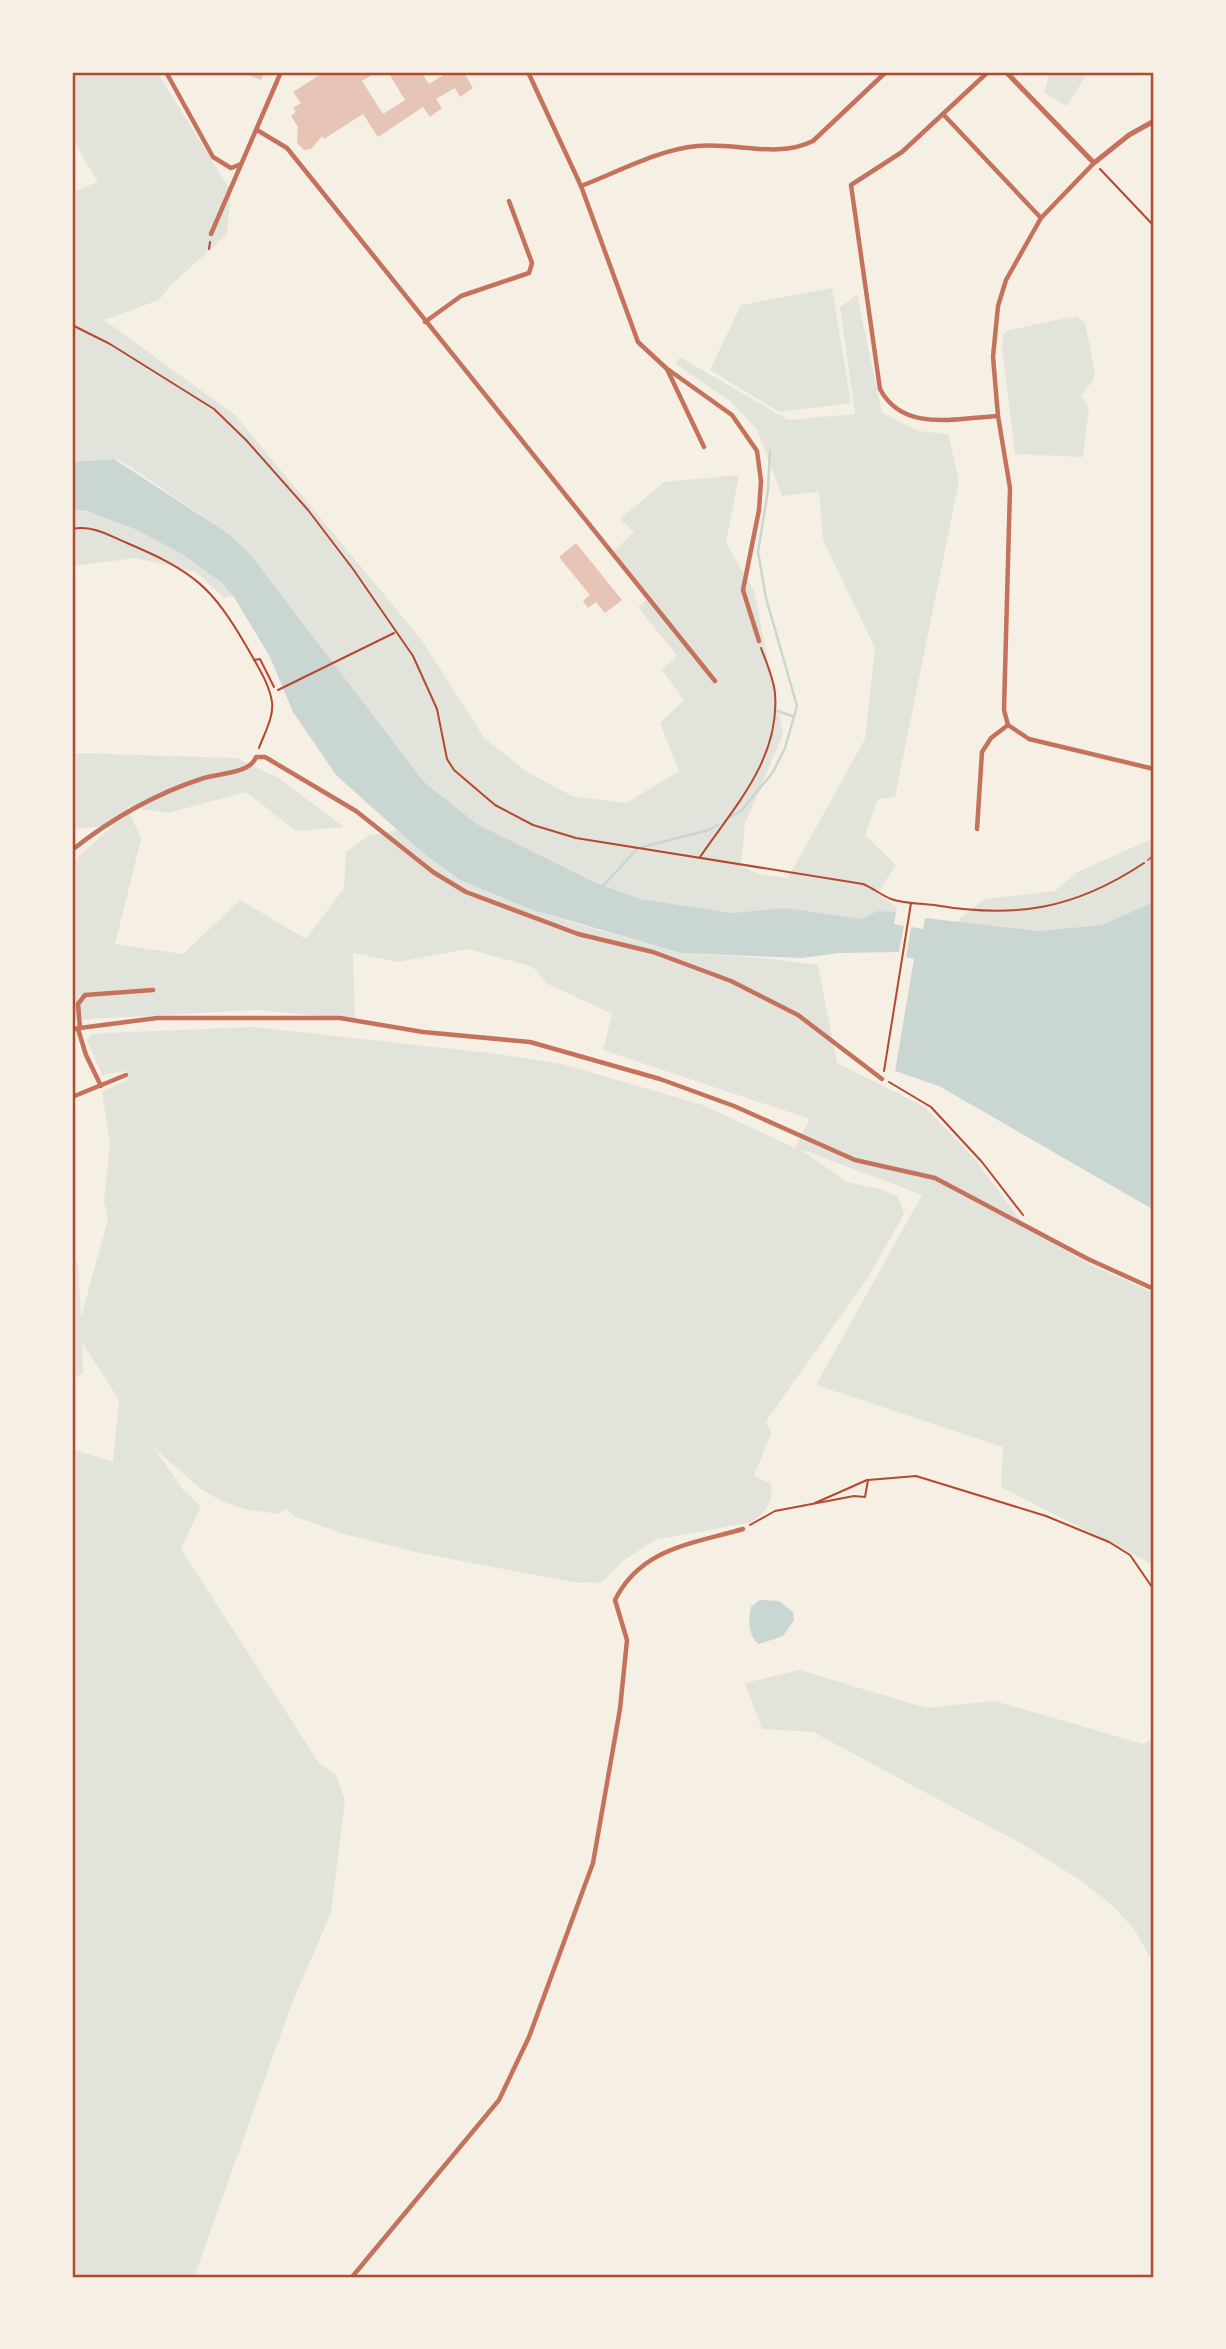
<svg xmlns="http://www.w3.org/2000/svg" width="1226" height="2349" font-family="'Crimson Pro',serif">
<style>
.green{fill:#e2e4dc}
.water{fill:#c9d6d2}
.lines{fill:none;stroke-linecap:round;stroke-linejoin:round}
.stream{stroke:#c9d6d2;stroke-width:2.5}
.building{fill:#e6c5b7}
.path{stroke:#b5482f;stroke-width:2}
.service{stroke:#c5725c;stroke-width:2}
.minor{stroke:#c5725c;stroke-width:4.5}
.tertiary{stroke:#c5725c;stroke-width:5}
.neatline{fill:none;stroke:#b5482f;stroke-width:2.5}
</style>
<rect width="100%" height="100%" fill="#f6efe4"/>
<g class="green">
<polygon points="72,72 157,72 231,191 227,234 171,285 159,300 104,320 235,415 421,639 485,739 529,773 572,796 626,803 679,771 660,723 684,700 662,670 677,656 638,607 650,597 614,551 634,532 620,519 664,482 739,475 726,543 754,591 783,734 745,824 741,866 762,875 788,878 865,739 875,648 823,540 819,492 782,496 757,429 731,402 676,364 680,357 788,420 855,414 840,307 857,295 882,413 918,431 948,434 959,481 895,797 878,799 865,835 896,865 877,894 897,907 896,912 877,911 862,919 785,908 732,913 641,899 598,884 477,824 424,782 250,554 229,534 123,462 114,459 72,462 72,192 98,182 72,139"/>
<polygon points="1050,72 1088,72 1067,106 1044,93"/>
<polygon points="832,288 851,403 780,412 710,370 741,305"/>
<polygon points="1077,316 1085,323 1095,373 1092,382 1081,395 1089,407 1083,457 1015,454 1002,347 1003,335 1009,330"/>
<path d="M72,510C122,513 201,558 234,596L224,598L196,572L136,558L72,566Z"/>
<path d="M72,753L237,758L280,779L344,827L296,831L246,792L168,813L127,807L141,839L115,944L183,954L240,900L306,939L344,888L346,852L368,836L397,830L460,880L566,921L681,953L762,958L818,965L837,1063L925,1107L975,1159L1026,1228L1091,1265L1154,1293V1565L1001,1487L1003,1447L816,1385L922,1195L798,1148L847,1182L883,1190L898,1197L904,1214L867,1279L766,1421L771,1433L754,1476L771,1484C773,1503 767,1510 752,1522L655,1540L623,1561L601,1583L572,1582L415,1552L344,1534L296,1517L286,1509L278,1514L245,1509L223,1502L201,1489L154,1448L184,1491L201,1506L181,1549L319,1763L336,1775L345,1801L331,1913L292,2003L194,2277H72V1449L113,1462L119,1400L82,1342L83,1374L72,1378V1258L78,1263L81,1317L108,1219L104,1201L110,1143L102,1092L129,1079L126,1071L102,1075L87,1040L92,1034L103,1033L253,1027L498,1054L562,1064L703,1105L795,1148L810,1119L603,1050L612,1014L546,983L533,967L468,949L398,962L353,953L355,1019L256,1010L72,1020V862L114,825L72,829Z"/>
<polygon points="1154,838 1154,902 1102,925 1038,931 954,923 985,899 1055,891 1077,872"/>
<polygon points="799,1670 927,1708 995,1701 1143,1744 1154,1737 1154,1964 1134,1929 1112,1905 1080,1880 1029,1848 813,1732 762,1729 745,1683"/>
</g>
<g class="water">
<polygon points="114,459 229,534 250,554 424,782 477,824 598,884 641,899 732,913 785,908 862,919 877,911 896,912 894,924 904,926 899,952 839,953 802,958 681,953 533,910 460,880 422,852 336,775 293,712 270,657 234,597 221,582 182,554 135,529 87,511 72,510 72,462"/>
<polygon points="1154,902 1154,1210 939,1086 895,1071 914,959 906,957 911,927 923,929 925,918 1038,931 1102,925"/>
<path d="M760,1600L779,1601L793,1612L794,1620L783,1636L759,1644C748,1637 748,1619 751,1607Z"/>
</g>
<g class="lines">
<g class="stream">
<polyline points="775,710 792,716"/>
<polyline points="730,817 742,810 773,772 785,748 797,706 766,598 758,552 768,490 770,451"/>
<polyline points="642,847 709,830 718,825"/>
<polyline points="602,887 638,848"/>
</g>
</g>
<g class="building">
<polygon points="240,72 265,72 261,80"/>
<polygon points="324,72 377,72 362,81 383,114 405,100 388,72 421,72 429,84 445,74 444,72 464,72 473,88 460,97 455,88 436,99 442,108 430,117 423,107 378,137 363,114 324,139 322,136 311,149 304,150 297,143 298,127 291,116 296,112 293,108 301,103 293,92"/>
<polygon points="576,543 622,600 605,613 596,602 588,608 583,601 590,595 559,557"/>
</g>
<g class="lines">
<g class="path">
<polyline points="1100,169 1154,226"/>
<polyline points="209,249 210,242"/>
<path d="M72,325L110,344L214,409L246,440L308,510L353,569L413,656L437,709L447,759L454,770L495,805L533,825L576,838L863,884C873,888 881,895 891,899C904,904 920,903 934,905C1016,919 1075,909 1144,863"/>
<path d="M72,529C93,525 108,535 127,543C193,571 212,586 248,649C257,665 269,683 272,702C274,717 264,734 259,748"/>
<polyline points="254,660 260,659 274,687"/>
<polyline points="278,690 394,633"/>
<path d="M700,857C734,807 780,759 775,694C774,679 766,662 761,648"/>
<polyline points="884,1071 911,903"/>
<polyline points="889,1082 931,1107 982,1162 1023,1215"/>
<polyline points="815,1503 867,1480"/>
<polyline points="750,1525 775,1511 854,1496 865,1497 868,1480 916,1476 1046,1516 1109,1542 1130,1555 1154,1590"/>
</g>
<polyline class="service" points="1148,860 1154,855"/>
<g class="minor">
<polyline points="166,72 213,157 231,168 241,164"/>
<polyline points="528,72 581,186 638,342 666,368 732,415 757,451 761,481 759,510 743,590 759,641"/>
<path d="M988,72L902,152L851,185L880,389C903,433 957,418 998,416"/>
<polyline points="943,114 1041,218"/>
<polyline points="257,130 287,148 715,681"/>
<polyline points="1094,163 1041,218 1006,280 998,306 993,357 998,416 1010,488 1004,710 1008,725 1029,739 1154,769"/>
<path d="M581,186C618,172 657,150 697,146C736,142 777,159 813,141L886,72"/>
<polyline points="211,234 281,72"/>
<polyline points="425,322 461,296 529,273 532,263 509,201"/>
<polyline points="667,369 704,447"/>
<polyline points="977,829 982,752 991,738 1008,725"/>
<path d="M72,850C110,820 157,793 204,778C219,773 250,774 256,757H265L356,811L433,872L466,892L578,934L653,952L731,981L798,1015L882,1079"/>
<polyline points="80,1028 78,1004 85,995 153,990"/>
<polyline points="72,1029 157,1018 340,1018 423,1032 530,1042 660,1079 734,1106 855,1160 935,1178 1088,1259 1154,1289"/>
<polyline points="78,1029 86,1055 101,1086"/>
<polyline points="72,1097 126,1075"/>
<path d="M352,2277L499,2100L529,2037L593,1863L620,1709L627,1640L615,1600C641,1548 692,1544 743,1529"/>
</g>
<polyline class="tertiary" points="1006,72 1094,163 1129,135 1154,121"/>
</g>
<rect width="1226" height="2349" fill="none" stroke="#f6efe4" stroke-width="147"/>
<rect x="74" y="74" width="1078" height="2202" class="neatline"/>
</svg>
